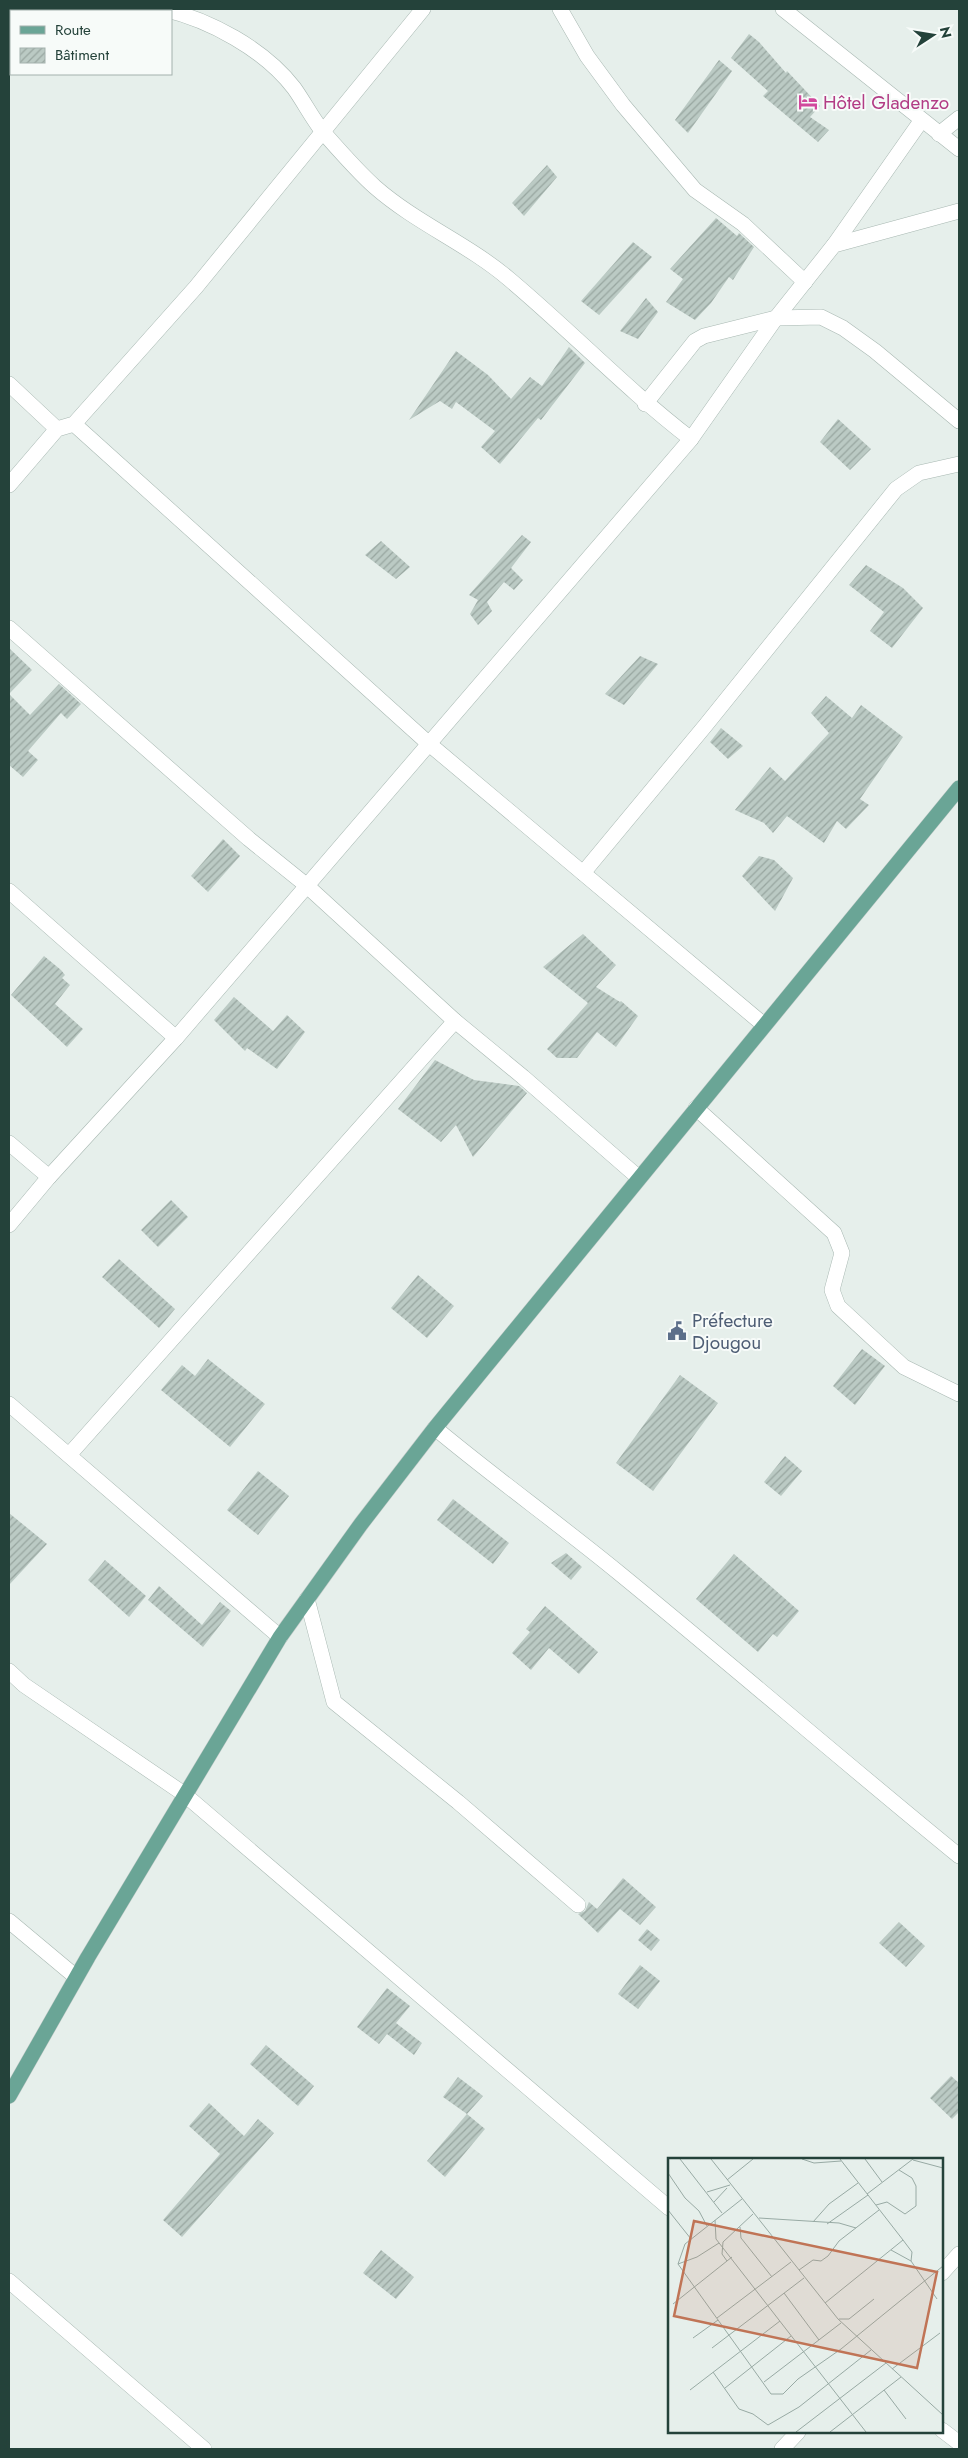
<svg xmlns="http://www.w3.org/2000/svg" width="968" height="2458" font-family="Jost,sans-serif">
<style>
.building{fill:url(#building-hatch)}
.lines{fill:none;stroke-linecap:round;stroke-linejoin:round}
.minor-casing{stroke:#a8b8b2;stroke-width:16}
.major-casing{stroke:#c2cac8;stroke-width:16}
.minor{stroke:#fff;stroke-width:15}
.major{stroke:#6aa596;stroke-width:15}
.labels{text-anchor:middle;dominant-baseline:central;stroke-width:4;stroke-linejoin:round;paint-order:stroke}
.hotel-label{font-size:19px;fill:#b23c85;stroke:#f7fbf9;text-anchor:start}
.service-label{font-size:19px;fill:#4e5e75;stroke:#f7fbf9;text-anchor:start}
.inset-road{fill:none;stroke:#98aaa4;stroke-width:1}
.view{fill:#c07456;fill-opacity:0.15;stroke:#c07456;stroke-width:2.5}
.inset-edge{fill:none;stroke:#24423a;stroke-width:2.5}
</style>
<defs>
<pattern id="building-hatch" width="6" height="6" patternUnits="userSpaceOnUse" patternTransform="scale(1.25)"><rect width="6" height="6" fill="#bbcac4"/><path d="M-1 1l2-2M0 6l6-6M5 7l2-2" fill="none" stroke="#98a6a0"/></pattern>
</defs>
<rect width="100%" height="100%" fill="#e6efeb"/>
<g class="building">
<polygon points="749,34 759,42 786,73 787,71 820,106 810,117 829,130 818,142 763,96 768,91 731,58"/>
<polygon points="719,60 732,71 688,133 675,120"/>
<polygon points="547,165 557,177 524,216 512,203"/>
<polygon points="716,218 737,236 739,233 754,247 733,280 729,277 711,303 695,320 666,302 683,279 670,269"/>
<polygon points="633,242 652,257 599,315 581,301"/>
<polygon points="646,298 658,312 638,339 620,331"/>
<polygon points="569,347 585,363 541,420 538,418 500,464 481,447 495,431 456,402 452,409 440,401 409,420 456,351 488,375 511,399 530,377 542,386"/>
<polygon points="838,419 871,449 850,470 820,442"/>
<polygon points="522,535 531,542 511,568 523,580 514,590 504,582 487,602 492,611 478,625 470,614 478,600 469,595"/>
<polygon points="381,541 410,567 396,579 365,555"/>
<polygon points="866,565 903,588 923,608 892,648 870,631 884,612 849,585"/>
<polygon points="9,648 32,670 9,694 30,715 59,684 81,704 67,719 61,713 28,751 38,760 23,777 9,765"/>
<polygon points="640,656 658,664 624,705 605,694"/>
<polygon points="826,696 852,718 861,705 903,737 860,799 869,805 846,829 837,821 824,843 787,816 773,833 764,823 735,810 770,767 785,781 829,733 811,713"/>
<polygon points="721,728 743,746 728,759 710,742"/>
<polygon points="223,839 240,856 208,892 191,876"/>
<polygon points="759,856 774,860 793,878 775,911 742,876"/>
<polygon points="583,934 616,965 596,987 620,1002 621,1001 638,1016 616,1047 597,1032 577,1058 557,1058 547,1049 588,1003 543,967"/>
<polygon points="44,956 61,970 65,975 62,978 70,985 55,1004 83,1029 67,1047 11,995"/>
<polygon points="234,997 273,1031 287,1015 305,1032 277,1069 247,1048 245,1051 214,1020"/>
<polygon points="435,1060 474,1080 519,1086 527,1093 473,1157 456,1125 441,1142 398,1109"/>
<polygon points="171,1200 188,1217 158,1247 141,1230"/>
<polygon points="119,1259 175,1309 159,1328 102,1277"/>
<polygon points="418,1275 454,1306 427,1338 391,1308"/>
<polygon points="862,1349 885,1366 855,1405 833,1386"/>
<polygon points="208,1359 265,1404 230,1447 161,1390 182,1365 195,1376"/>
<polygon points="680,1375 718,1403 653,1491 616,1463"/>
<polygon points="785,1456 802,1471 781,1496 764,1482"/>
<polygon points="258,1471 289,1496 258,1535 227,1510"/>
<polygon points="453,1499 509,1543 493,1564 437,1520"/>
<polygon points="9,1513 47,1544 9,1585"/>
<polygon points="566,1553 582,1567 571,1580 551,1563"/>
<polygon points="734,1554 799,1611 777,1637 773,1634 758,1652 696,1599"/>
<polygon points="105,1560 146,1596 129,1617 88,1580"/>
<polygon points="159,1586 202,1625 220,1602 231,1611 203,1647 148,1600"/>
<polygon points="545,1606 598,1652 579,1674 549,1648 531,1670 512,1653 530,1632 526,1629"/>
<polygon points="623,1878 656,1907 640,1925 620,1909 598,1933 578,1914 585,1911 589,1902 597,1909"/>
<polygon points="899,1922 925,1946 906,1967 879,1943"/>
<polygon points="647,1929 660,1940 651,1951 638,1940"/>
<polygon points="640,1965 660,1981 638,2009 618,1994"/>
<polygon points="387,1988 410,2006 396,2023 422,2043 414,2055 387,2034 379,2044 357,2027"/>
<polygon points="266,2045 314,2086 298,2106 250,2064"/>
<polygon points="951,2076 959,2083 959,2112 952,2119 930,2098"/>
<polygon points="458,2077 483,2096 467,2114 443,2097"/>
<polygon points="209,2103 244,2136 258,2119 274,2133 182,2237 163,2220 220,2154 189,2126"/>
<polygon points="467,2114 485,2129 445,2177 427,2161"/>
<polygon points="381,2250 414,2277 396,2299 363,2273"/>
</g>
<g class="lines">
<g class="minor-casing">
<g id="minor">
<path d="M163,9C210,20 264,49 294,88C304,102 312,118 323,132C339,150 357,171 375,187C416,223 468,244 509,279C571,331 626,389 691,439"/>
<polyline points="560,9 587,56 623,105 695,190 743,224 805,282"/>
<polyline points="783,9 959,149"/>
<polyline points="939,134 959,118"/>
<polyline points="834,245 921,121"/>
<polyline points="9,384 57,429"/>
<polyline points="645,404 695,341 704,336 776,318 821,317 843,328 875,351 959,421"/>
<polyline points="74,424 428,743 764,1025"/>
<polyline points="9,485 57,429 74,424 196,287 423,9"/>
<polyline points="9,628 249,839 306,885 455,1021 523,1077 639,1178"/>
<polyline points="583,873 705,726 896,489 919,473 959,464"/>
<polyline points="9,891 176,1038"/>
<polyline points="696,1108 834,1233 842,1253 832,1290 838,1306 904,1367 959,1394"/>
<polyline points="9,1143 49,1177"/>
<polyline points="9,1225 49,1177 176,1038 691,439 776,318 834,245 959,211"/>
<polyline points="9,1404 280,1637"/>
<path d="M435,1428C495,1478 558,1523 619,1573C733,1666 845,1763 959,1856"/>
<polyline points="69,1455 455,1021"/>
<polyline points="307,1599 334,1702 458,1802 578,1905"/>
<polyline points="9,1671 24,1685 184,1794 669,2208"/>
<polyline points="9,1921 76,1977"/>
<polyline points="942,2273 959,2254"/>
<polyline points="9,2281 204,2449"/>
<polyline points="942,2430 959,2443"/>
<polyline points="782,2449 798,2432"/>
</g>
</g>
<g class="major-casing">
<polyline id="major" points="9,2096 88,1957 280,1637 361,1524 435,1428 959,788"/>
</g>
<use href="#minor" class="minor"/>
<use href="#major" class="major"/>
</g>
<defs>
<g id="hotel-bare" transform="scale(1.5)"><path d="M-6-4.5h1.5V1H6V5H4.5V3h-9V5H-6ZM-4 0a1.8 1.8 0 1 1 3.6 0ZM.5 0V-2.5h3Q6-2.5 6 0Z" fill="#d1479c" stroke="#f7fbf9" stroke-width="2.5" paint-order="stroke"/></g>
<g id="civic-bare" transform="scale(1.5)"><path d="M-.6-6.5H3V-4.5H.6V-3L4-1V1h2V6H-6V1h2V-1L-.6-3ZM-1.2 2.5V6h2.4V2.5Z" fill="#5c6f8a" stroke="#f7fbf9" stroke-width="2.5" paint-order="stroke"/></g>
</defs>
<g fill-rule="evenodd">
<use href="#hotel-bare" x="808" y="102"/>
<use href="#civic-bare" x="677" y="1331"/>
</g>
<g class="labels">
<g class="hotel-label">
<text x="823" y="102">Hôtel Gladenzo</text>
</g>
<g class="service-label">
<text x="692" y="1320">Préfecture<tspan x="692" dy="22">Djougou</tspan></text>
</g>
</g>
<g transform="translate(668 2158)">
<rect width="275" height="275" fill="#e6efeb"/>
<path class="inset-road" d="M12,1L54,55M43,1L170,161L275,257M134,1L146,5L173,3M197,1L214,24M245,2L275,10M0,15L17,40L31,53L39,68M59,22L85,1M39,34L62,27M199,36L245,1M74,41L17,86L10,106L103,236H115L130,221L173,191L275,108M46,44L59,30M208,47L219,44L237,56L248,48V28L244,20L231,12M0,52L23,81M91,60L171,65L188,70M47,62L48,81L198,274M145,64L161,46L190,25M159,66L200,37M72,69L73,80L104,119M235,82L244,94L243,103M223,92L243,103L269,141M59,103L54,96L55,84L85,56M10,106L29,99L51,85M131,112L145,102L153,103L160,98L171,83L211,52M116,135L151,182M157,145L235,82L172,1M5,146L64,99M49,160L123,104M171,161H181L206,141M25,180L50,162M44,190L136,120M224,211L272,175M45,214L71,251L85,256L100,267L131,249L203,192M96,224L173,165M57,230L123,178M22,232L112,163M216,232L238,261M128,274L218,205M162,274L233,219"/>
<path class="view" d="M26,63L269,114L249,210L6,158Z"/>
<rect width="275" height="275" class="inset-edge"/>
</g>
<rect width="968" height="2458" fill="none" stroke="#24423a" stroke-width="20"/>
<rect x="10" y="10" width="162" height="65" fill="#f7fbf9" stroke="#a3b1ad"/>
<rect x="20" y="26" width="25" height="8" fill="#6aa596" stroke="#a3b1ad"/>
<text x="55" y="35" font-size="15" fill="#24423a">Route</text>
<rect x="20" y="48" width="25" height="15" fill="url(#building-hatch)" stroke="#a3b1ad"/>
<text x="55" y="60" font-size="15" fill="#24423a">Bâtiment</text>
<g transform="translate(933 35) rotate(78)" stroke="#f7fbf9" stroke-width="4" paint-order="stroke">
<path d="M0-4L9 19L0 12L-9 19Z" fill="#24423a"/>
<text y="-8" font-size="14" font-weight="bold" text-anchor="middle" fill="#24423a">N</text>
</g>
</svg>
